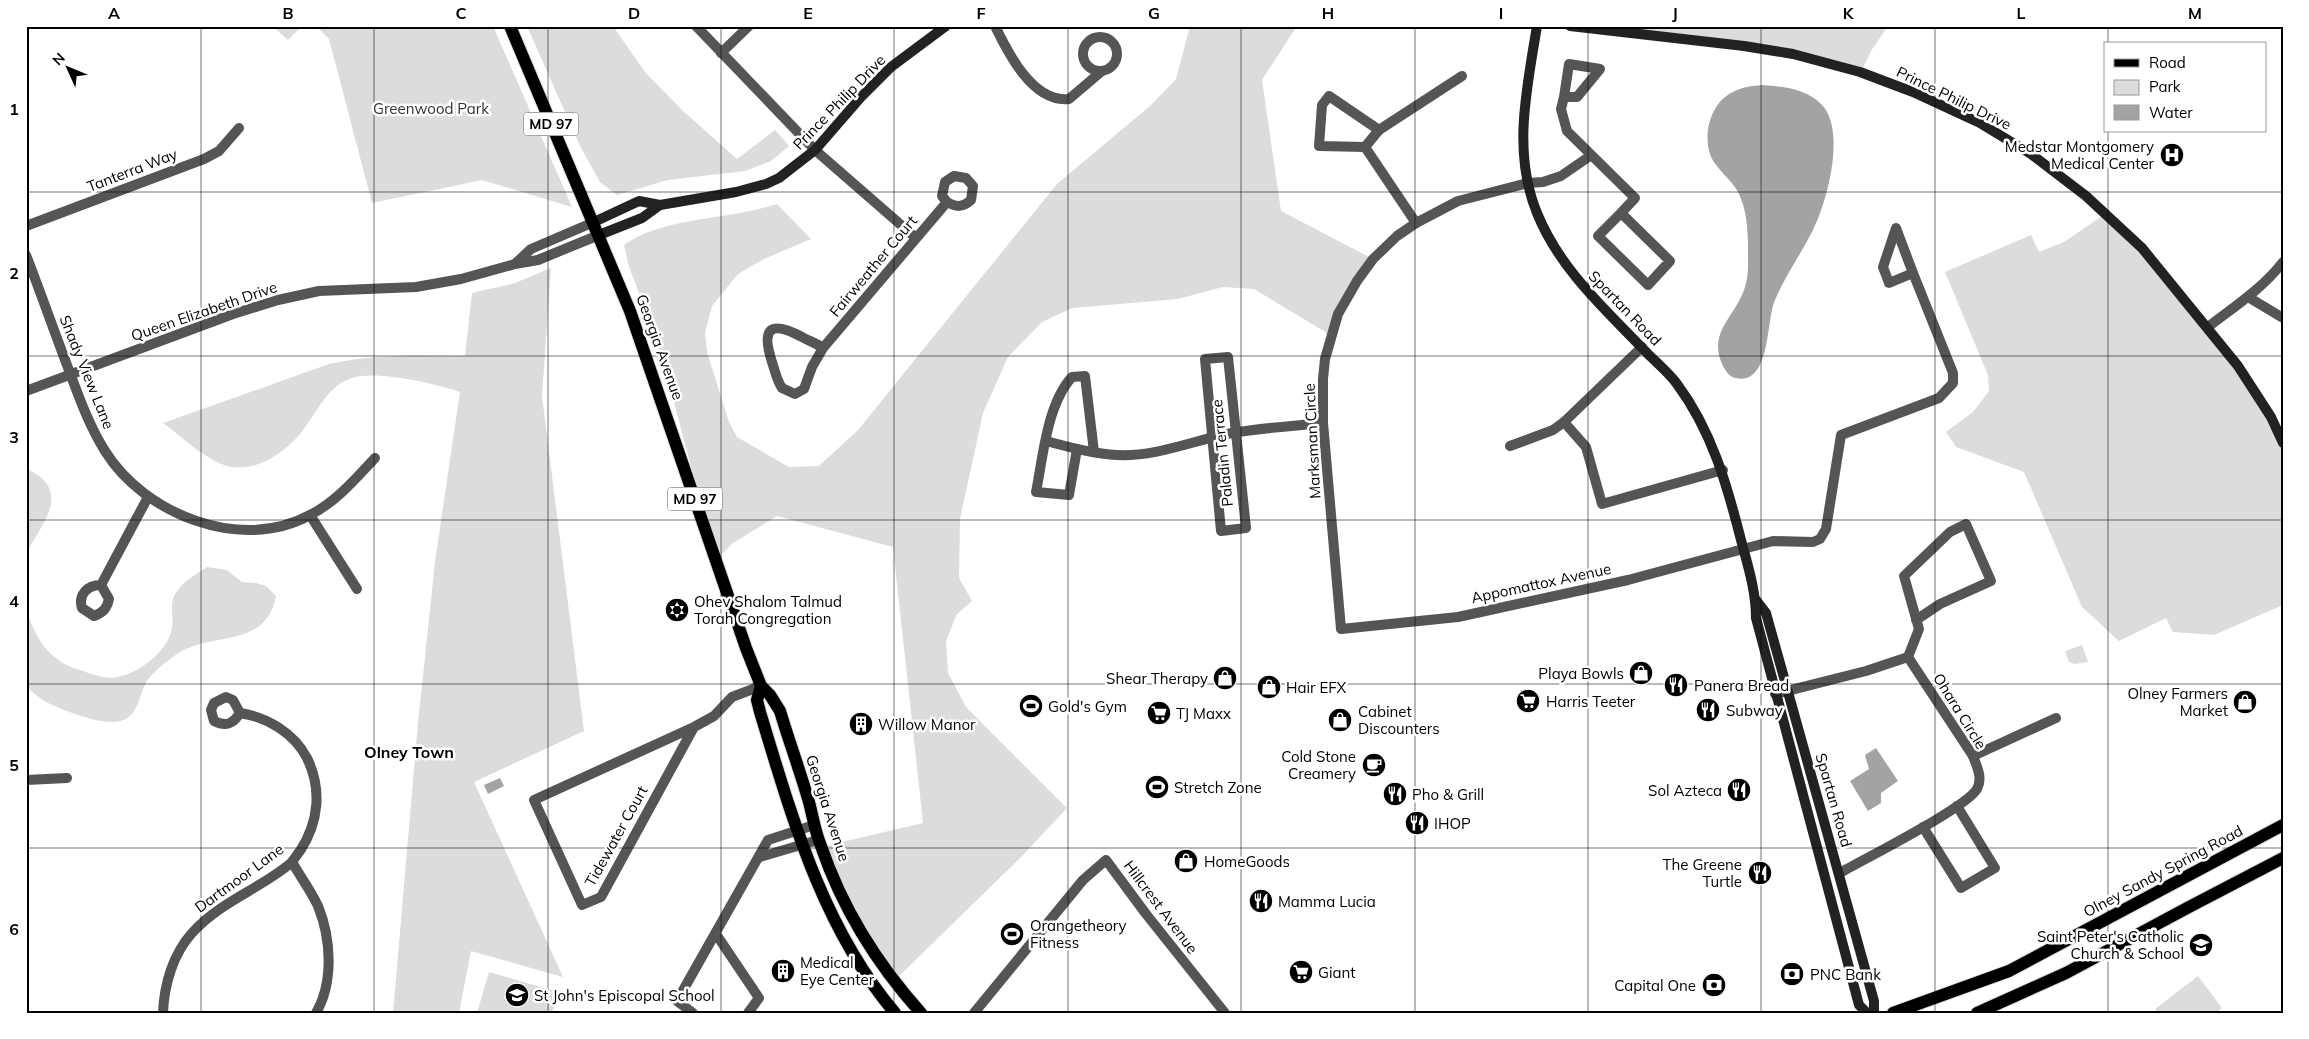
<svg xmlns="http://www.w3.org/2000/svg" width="2309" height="1039" font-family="Mulish,sans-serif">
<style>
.green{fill:#dcdcdc}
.water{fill:#a3a3a3}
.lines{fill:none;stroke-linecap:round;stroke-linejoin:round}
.stream{stroke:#a3a3a3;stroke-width:3}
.primary-casing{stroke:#dbdbdb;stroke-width:14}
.street{stroke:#555;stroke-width:10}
.secondary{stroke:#222;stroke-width:10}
.primary{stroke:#000;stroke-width:12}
.grid{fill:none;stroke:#000;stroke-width:1;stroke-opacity:0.55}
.labels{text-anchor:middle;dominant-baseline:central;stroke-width:5;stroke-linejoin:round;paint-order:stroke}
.shield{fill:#fff;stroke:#4c4c4c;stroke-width:1}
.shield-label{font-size:14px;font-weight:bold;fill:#000}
.street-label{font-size:15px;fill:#000;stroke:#fff}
.park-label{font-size:15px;fill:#333;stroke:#fff}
.poi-label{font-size:15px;fill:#000;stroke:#fff;text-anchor:start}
.neighbourhood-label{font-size:16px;font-weight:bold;fill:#000;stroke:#fff}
.neatline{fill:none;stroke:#000;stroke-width:2}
.grid-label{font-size:16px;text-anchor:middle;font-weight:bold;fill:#000}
</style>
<rect width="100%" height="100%" fill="#fff"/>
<g class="green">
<polygon points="272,26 302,26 288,40"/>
<polygon points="316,26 493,26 572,207 482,180 372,203 329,39"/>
<polygon points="527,26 613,26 645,72 682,110 737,159 775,130 789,146 771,161 745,171 668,180 617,195 600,182 580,146"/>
<path d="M1190,26H1297L1262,80L1281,211L1373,259L1357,281L1332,336L1254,289L1223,287L1178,299L1072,308L1042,322L1008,357L983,413L960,519L959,578L972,601L957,614L946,641L948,673L966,707L1067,808L1022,856L894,981L821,847L923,823L893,547L777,516L733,543L716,560L669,384L646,311L629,267L624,245C663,217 730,220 777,204L811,239L764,259L738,274L712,306L705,333L707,352L729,422L737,437L789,467L819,466L858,430L1057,184L1151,105L1176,79Z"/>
<polygon points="1570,26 1888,26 1871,51 1861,72 1793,54"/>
<polygon points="2105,214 2208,327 2283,442 2283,605 2214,635 2173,632 2166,618 2119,641 2082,607 2024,472 1956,447 1946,432 1973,412 1989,391 1988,375 1945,272 2031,235 2039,252 2064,242"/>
<path d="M551,268L542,396L584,731L474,782L563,977L471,951L459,1013H393L418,723L435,562L460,392C435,384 378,370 352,378C330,385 320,406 308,423C291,450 252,479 219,463C198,453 182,437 163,423L329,364C374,354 419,355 465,356L472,293L515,283Z"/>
<path d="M29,470C72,491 43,523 26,553V471Z"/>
<path d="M207,567L227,570L242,582L256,583L266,586L276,596C266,647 218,632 182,651C170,658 155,670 147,681C139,694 139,716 121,721C102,726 65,711 48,703C40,699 33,692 26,687V608C34,636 48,660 77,669C89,673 105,680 118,677C141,672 168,651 172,628C174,616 169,604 175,594C183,581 195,575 207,567Z"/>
<polygon points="2082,645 2088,662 2074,664 2069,662 2065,651"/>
<polygon points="489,972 558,992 552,1013 477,1013"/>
<polygon points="2198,976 2222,1008 2216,1013 2158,1013 2155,1009"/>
</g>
<g class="water">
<path d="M1762,85C1783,87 1805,88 1821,104C1847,129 1827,202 1813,230C1801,254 1785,276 1775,300C1766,319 1771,386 1736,378C1729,377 1726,371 1723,366C1707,333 1734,318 1744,290C1749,277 1748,263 1748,249C1748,231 1747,211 1739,194C1733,180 1715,169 1710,154C1703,133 1711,102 1733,92C1742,87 1752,86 1762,85Z"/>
<polygon points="1876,748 1898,781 1881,793 1881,803 1868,811 1850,781 1869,769 1865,755"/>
<polygon points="500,778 504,786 488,794 484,785"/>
</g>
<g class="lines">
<polyline class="stream" points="1840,27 1841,26"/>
<g class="primary-casing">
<g id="primary">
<path d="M510,26L630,311L746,648L761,686L770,695L780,711C789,741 800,771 809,802C813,817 815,832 821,846C842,907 878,965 921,1013"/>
<path d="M761,686L757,700L760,712C792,817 822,927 895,1013"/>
<polyline points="1893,1013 2009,971 2283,825"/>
<polyline points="1977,1013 2066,973 2189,907 2283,858"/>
</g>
</g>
<g class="street">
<polyline points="696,26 815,150 916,238"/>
<path d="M995,26C1008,53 1033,103 1069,99L1102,71"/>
<circle cx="1100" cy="54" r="17"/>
<polyline points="721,53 749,26"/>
<polyline points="1564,97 1569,64 1600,69 1577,97 1564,97 1561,109 1567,131 1635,198 1621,213 1670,261 1648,285 1598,236 1621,213"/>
<polyline points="1379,130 1462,76"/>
<polyline points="1365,147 1319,146 1322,105 1329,96 1379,130 1365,147 1416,223"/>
<polyline points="1590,156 1561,176 1543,182 1528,183 1458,201 1416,223 1397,236 1373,259 1357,281 1338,314 1325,359 1323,379 1323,423 1341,629 1458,617 1628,580 1773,541 1813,542 1820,539 1826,529 1841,435 1939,398 1953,383 1953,373 1913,273 1889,283 1883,267 1896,228 1913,273"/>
<polyline points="26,226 204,159 219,151 239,128"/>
<path d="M26,255C40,291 53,328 67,365C78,394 88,424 105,451C144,514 241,553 310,515C336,502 356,478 375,458"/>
<polyline points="516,263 531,249 594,222"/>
<polyline points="2248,297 2283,318"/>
<path d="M2208,327C2234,307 2263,288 2283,262"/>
<path d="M823,348L812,367L804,389L795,394L782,388C777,381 775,371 772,362C761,328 770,320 802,337C809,341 816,343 823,348L947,202C956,207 962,208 971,200L973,186L966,178L954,176L945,182L942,196L947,202"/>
<polygon points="1228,357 1246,528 1221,531 1205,359"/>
<polyline points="26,391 233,314 278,300 319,291 416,287 461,279 515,264 538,260 599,235"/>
<polyline points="1564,422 1586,447 1602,504 1723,470"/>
<path d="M1046,441C1069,447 1093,454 1117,455C1157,457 1194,440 1232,433C1262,428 1293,426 1323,423"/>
<polyline points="1510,446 1553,430 1564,422 1642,347"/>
<path d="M1077,449L1069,495L1036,492C1043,457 1047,404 1072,377L1085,376L1094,452"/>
<polyline points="310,515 357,589"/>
<path d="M101,585C87,585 78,595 82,608L94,616C104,612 107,608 109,599L101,585L148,497"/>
<polyline points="1908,657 1919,629 1904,576 1950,532 1966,524 1991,581 1940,604 1916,620"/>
<path d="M1775,694L1866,671L1908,657L1973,756C1977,767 1983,778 1977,789C1966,808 1864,859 1840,873"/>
<path d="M226,697L233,700L240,713C233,724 226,727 214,721L211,710L214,703Z"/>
<polyline points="694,727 601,897 582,905 534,800 694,727 714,716 732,697 761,686"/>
<polyline points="1973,756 2056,718"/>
<polyline points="26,780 67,778"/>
<polyline points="1923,827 1961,888 1995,868 1957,806"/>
<polyline points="760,857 818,840"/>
<path d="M292,862C300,876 311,891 318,906C331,938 334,982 316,1013"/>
<polyline points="716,934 759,998 748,1013"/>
<path d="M163,1013C164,985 173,954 192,933C221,901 260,889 291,863C294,860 297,854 300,851C319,822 322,789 307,758C294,733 267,717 240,713"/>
<polyline points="693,1013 677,1001 768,840 814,825"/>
<polyline points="974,1013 1083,880 1106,860 1146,914 1225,1013"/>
</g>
<g class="secondary">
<path d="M1537,26C1527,88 1512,152 1537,213C1560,270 1606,310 1648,354C1658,364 1669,373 1677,384C1712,431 1727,485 1741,540C1748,566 1756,591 1756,618L1859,1005L1867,1013"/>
<polyline points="1570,26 1744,46 1793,54 1860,72 1913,92 1980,123 2031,154 2086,196 2142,248 2238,366 2271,417 2283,443"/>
<polyline points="594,222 639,201 660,205 736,192 766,184 779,178 815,150 861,97 891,67 946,26"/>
<polyline points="599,235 642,218 660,205"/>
<polyline points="1756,600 1766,613 1874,1001 1874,1013"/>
</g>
<use href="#primary" class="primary"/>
</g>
<path class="grid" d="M201,26V1013M374,26V1013M548,26V1013M721,26V1013M894,26V1013M1068,26V1013M1241,26V1013M1415,26V1013M1588,26V1013M1761,26V1013M1935,26V1013M2108,26V44M2108,131V1013M26,192H2283M26,356H2283M26,520H2283M26,684H2283M26,848H2283"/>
<defs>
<g id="hospital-disc" transform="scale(1.25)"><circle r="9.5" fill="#000" stroke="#fff"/><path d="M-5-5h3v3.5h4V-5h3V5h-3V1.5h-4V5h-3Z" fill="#fff"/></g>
<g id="synagogue-disc" transform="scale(1.25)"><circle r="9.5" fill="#000" stroke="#fff"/><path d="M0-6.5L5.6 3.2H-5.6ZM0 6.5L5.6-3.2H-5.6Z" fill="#fff"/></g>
<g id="shop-disc" transform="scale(1.25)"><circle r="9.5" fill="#000" stroke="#fff"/><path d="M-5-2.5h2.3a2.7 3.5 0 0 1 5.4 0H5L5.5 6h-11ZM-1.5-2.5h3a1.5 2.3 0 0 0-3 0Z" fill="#fff"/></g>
<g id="restaurant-disc" transform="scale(1.25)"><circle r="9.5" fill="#000" stroke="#fff"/><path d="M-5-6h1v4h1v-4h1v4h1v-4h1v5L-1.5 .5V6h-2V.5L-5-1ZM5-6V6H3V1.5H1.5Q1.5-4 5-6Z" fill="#fff"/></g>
<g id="supermarket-disc" transform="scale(1.25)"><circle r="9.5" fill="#000" stroke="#fff"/><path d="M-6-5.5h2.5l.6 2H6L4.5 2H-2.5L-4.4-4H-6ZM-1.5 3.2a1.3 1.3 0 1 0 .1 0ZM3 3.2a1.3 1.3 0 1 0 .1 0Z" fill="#fff"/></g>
<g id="stadium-disc" transform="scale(1.25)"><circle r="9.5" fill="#000" stroke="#fff"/><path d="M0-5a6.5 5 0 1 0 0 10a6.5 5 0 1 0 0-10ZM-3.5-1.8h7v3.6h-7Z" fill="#fff"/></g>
<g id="building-disc" transform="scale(1.25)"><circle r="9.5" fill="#000" stroke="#fff"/><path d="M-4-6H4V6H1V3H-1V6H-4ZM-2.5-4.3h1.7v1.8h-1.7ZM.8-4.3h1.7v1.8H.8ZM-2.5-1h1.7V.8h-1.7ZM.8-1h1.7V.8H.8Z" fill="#fff"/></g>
<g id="cafe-disc" transform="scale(1.25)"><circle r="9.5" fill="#000" stroke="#fff"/><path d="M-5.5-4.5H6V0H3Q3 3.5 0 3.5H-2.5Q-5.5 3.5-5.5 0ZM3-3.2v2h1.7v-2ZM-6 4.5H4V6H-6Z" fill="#fff"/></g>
<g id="school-disc" transform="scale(1.25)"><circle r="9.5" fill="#000" stroke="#fff"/><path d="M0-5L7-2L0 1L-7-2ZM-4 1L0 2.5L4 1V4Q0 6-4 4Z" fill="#fff"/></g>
<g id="bank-disc" transform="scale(1.25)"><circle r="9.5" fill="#000" stroke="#fff"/><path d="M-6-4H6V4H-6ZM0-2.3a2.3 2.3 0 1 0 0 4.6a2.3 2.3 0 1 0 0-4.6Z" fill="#fff"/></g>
</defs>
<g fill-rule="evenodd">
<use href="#hospital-disc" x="2172" y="155"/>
<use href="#synagogue-disc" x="677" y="610"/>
<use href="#shop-disc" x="1641" y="673"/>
<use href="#shop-disc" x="1225" y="678"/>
<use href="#restaurant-disc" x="1676" y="685"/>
<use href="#shop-disc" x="1269" y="687"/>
<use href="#supermarket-disc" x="1528" y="701"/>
<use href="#shop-disc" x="2245" y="702"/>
<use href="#stadium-disc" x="1031" y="706"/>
<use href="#restaurant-disc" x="1708" y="710"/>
<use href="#supermarket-disc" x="1159" y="713"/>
<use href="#shop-disc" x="1340" y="720"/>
<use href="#building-disc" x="861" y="724"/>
<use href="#cafe-disc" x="1374" y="765"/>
<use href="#stadium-disc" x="1157" y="787"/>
<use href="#restaurant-disc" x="1739" y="790"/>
<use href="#restaurant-disc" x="1395" y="794"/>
<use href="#restaurant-disc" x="1417" y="823"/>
<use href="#shop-disc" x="1186" y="861"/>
<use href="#restaurant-disc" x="1760" y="873"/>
<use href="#restaurant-disc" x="1261" y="901"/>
<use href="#stadium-disc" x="1012" y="934"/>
<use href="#school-disc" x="2201" y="945"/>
<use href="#building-disc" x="783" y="971"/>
<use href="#supermarket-disc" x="1301" y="972"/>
<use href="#bank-disc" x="1792" y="974"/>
<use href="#bank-disc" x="1714" y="985"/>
<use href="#school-disc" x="517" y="995"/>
</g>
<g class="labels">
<g class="shield">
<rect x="523.5" y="112.5" width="55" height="23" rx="4"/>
<rect x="667.5" y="487.5" width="55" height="23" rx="4"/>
</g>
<g class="shield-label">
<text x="551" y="124">MD 97</text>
<text x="695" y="499">MD 97</text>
</g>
<g class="street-label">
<text transform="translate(1954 98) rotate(26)">Prince Philip Drive</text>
<text transform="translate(839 102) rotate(-46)">Prince Philip Drive</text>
<text transform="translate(132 170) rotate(-21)">Tanterra Way</text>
<text transform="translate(873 266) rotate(-50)">Fairweather Court</text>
<text transform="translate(1625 308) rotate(46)">Spartan Road</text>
<text transform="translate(204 311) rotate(-19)">Queen Elizabeth Drive</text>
<text transform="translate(660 347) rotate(70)">Georgia Avenue</text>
<text transform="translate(87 372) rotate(68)">Shady View Lane</text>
<text transform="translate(1312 441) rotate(-93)">Marksman Circle</text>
<text transform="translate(1222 453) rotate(-96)">Paladin Terrace</text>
<text transform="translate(1541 583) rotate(-12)">Appomattox Avenue</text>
<text transform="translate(1960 711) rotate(58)">Ohara Circle</text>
<text transform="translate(1834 800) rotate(74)">Spartan Road</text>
<text transform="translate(828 808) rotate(72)">Georgia Avenue</text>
<text transform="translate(616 836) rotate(-61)">Tidewater Court</text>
<text transform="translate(2163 871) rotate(-28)">Olney Sandy Spring Road</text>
<text transform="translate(239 878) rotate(-36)">Dartmoor Lane</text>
<text transform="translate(1161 907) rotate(53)">Hillcrest Avenue</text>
</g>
<g class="park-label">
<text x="431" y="108">Greenwood Park</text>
</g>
<g class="poi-label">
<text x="2154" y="146" text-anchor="end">Medstar Montgomery<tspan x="2154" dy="17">Medical Center</tspan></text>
<text x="694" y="601">Ohev Shalom Talmud<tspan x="694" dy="17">Torah Congregation</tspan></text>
<text x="1624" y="673" text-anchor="end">Playa Bowls</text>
<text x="1208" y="678" text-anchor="end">Shear Therapy</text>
<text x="1694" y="685">Panera Bread</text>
<text x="1286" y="687">Hair EFX</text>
<text x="2228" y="693" text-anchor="end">Olney Farmers<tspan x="2228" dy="17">Market</tspan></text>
<text x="1546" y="701">Harris Teeter</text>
<text x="1048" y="706">Gold's Gym</text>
<text x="1726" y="710">Subway</text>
<text x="1358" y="711">Cabinet<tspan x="1358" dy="17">Discounters</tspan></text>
<text x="1176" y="713">TJ Maxx</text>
<text x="878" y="724">Willow Manor</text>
<text x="1356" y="756" text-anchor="end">Cold Stone<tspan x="1356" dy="17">Creamery</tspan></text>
<text x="1174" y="787">Stretch Zone</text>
<text x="1722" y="790" text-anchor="end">Sol Azteca</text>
<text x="1412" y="794">Pho &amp; Grill</text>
<text x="1434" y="823">IHOP</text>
<text x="1204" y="861">HomeGoods</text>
<text x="1742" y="864" text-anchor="end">The Greene<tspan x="1742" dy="17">Turtle</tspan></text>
<text x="1278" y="901">Mamma Lucia</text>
<text x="1030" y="925">Orangetheory<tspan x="1030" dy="17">Fitness</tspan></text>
<text x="2184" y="936" text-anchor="end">Saint Peter's Catholic<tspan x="2184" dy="17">Church &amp; School</tspan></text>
<text x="800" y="962">Medical<tspan x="800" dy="17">Eye Center</tspan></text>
<text x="1318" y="972">Giant</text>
<text x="1810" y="974">PNC Bank</text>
<text x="1696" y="985" text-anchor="end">Capital One</text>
<text x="534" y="995">St John's Episcopal School</text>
</g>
<g class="neighbourhood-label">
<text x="409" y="752">Olney Town</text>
</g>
</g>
<rect width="2309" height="1039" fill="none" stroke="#ffffff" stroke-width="55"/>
<rect x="2104" y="42" width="162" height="90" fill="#ffffff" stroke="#999999"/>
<rect x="2114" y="59" width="25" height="8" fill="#000000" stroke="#999999"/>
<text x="2149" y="68" font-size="15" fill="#000000">Road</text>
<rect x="2114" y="80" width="25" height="15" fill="#dcdcdc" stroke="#999999"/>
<text x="2149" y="92" font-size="15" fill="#000000">Park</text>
<rect x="2114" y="105" width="25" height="15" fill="#a3a3a3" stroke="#999999"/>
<text x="2149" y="118" font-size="15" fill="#000000">Water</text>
<g transform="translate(68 68) rotate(314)" stroke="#ffffff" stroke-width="4" paint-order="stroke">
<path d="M0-4L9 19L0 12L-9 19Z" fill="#000000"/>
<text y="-8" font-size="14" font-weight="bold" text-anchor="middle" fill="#000000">N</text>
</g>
<rect x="28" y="28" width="2254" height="984" class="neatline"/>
<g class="grid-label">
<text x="114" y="19">A</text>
<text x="288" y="19">B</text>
<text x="461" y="19">C</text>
<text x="634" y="19">D</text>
<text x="808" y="19">E</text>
<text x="981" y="19">F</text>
<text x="1154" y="19">G</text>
<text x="1328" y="19">H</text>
<text x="1501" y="19">I</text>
<text x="1675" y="19">J</text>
<text x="1848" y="19">K</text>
<text x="2021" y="19">L</text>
<text x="2195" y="19">M</text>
<text x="14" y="115">1</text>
<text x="14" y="279">2</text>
<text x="14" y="443">3</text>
<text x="14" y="607">4</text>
<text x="14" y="771">5</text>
<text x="14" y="935">6</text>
</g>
</svg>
